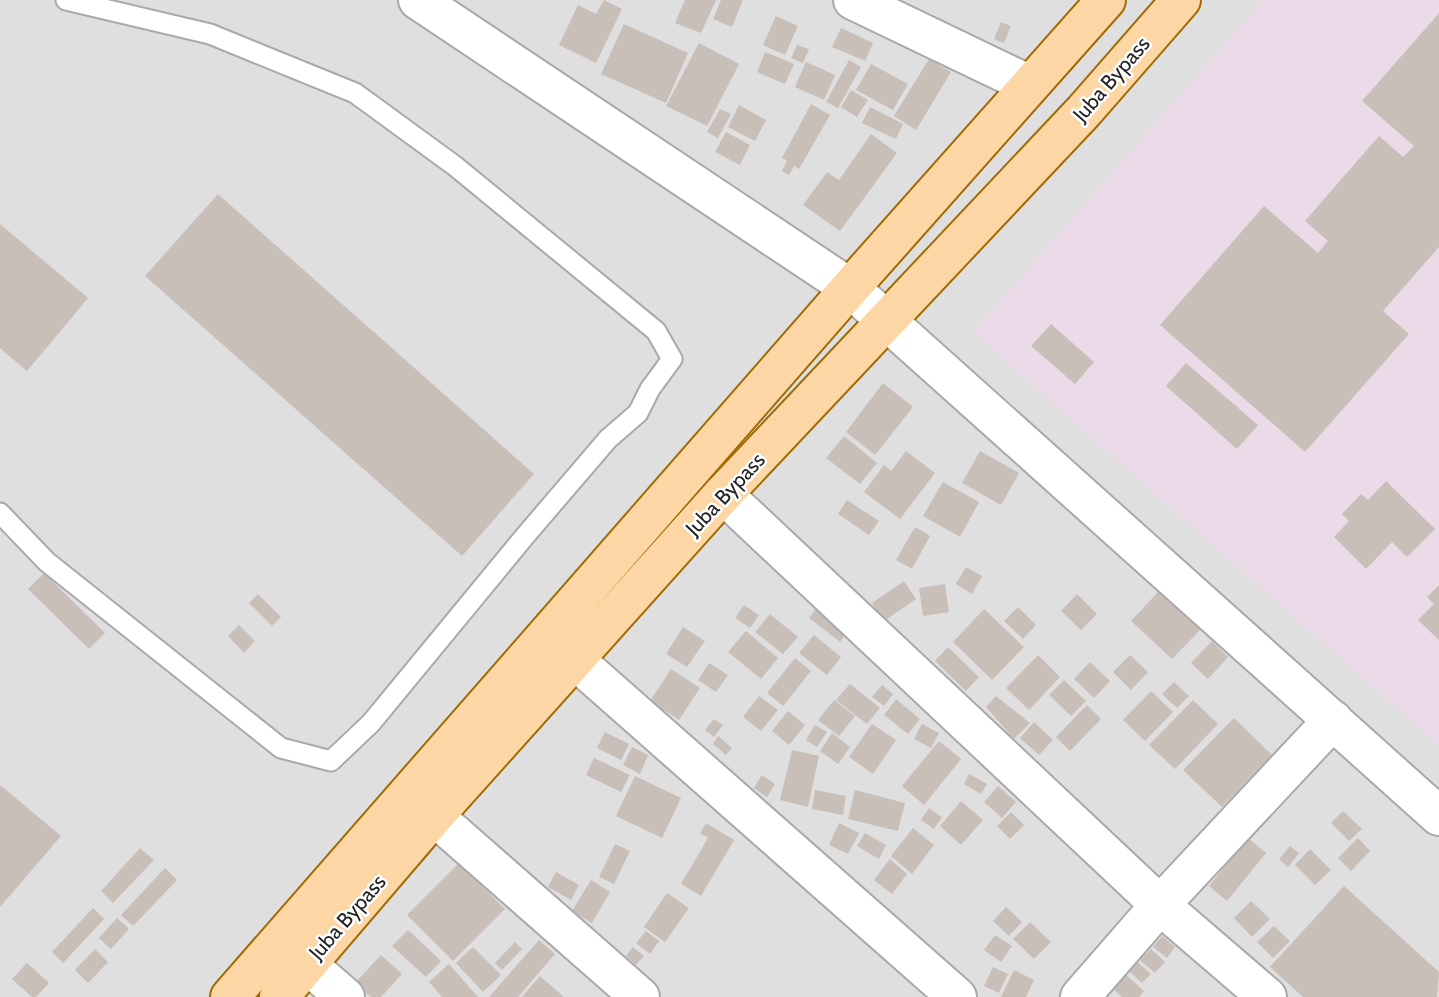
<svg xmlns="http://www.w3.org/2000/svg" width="1439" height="997" font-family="Cabin,sans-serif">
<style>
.residential{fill:#e0dfdf}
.industrial{fill:#ebdbe8}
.building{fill:#c7bfb8}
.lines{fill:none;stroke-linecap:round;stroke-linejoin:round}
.service-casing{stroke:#a9a9a9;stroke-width:23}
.minor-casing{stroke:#a9a9a9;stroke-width:42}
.primary-casing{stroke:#a06b00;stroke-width:42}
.service{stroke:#fff;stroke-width:19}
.minor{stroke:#fff;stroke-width:38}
.primary{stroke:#fcd6a4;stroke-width:38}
.labels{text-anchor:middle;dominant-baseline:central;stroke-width:5;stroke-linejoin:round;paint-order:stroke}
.street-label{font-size:21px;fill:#222;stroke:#fff}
</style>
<rect width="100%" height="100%" fill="#f2efe9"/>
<rect class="residential" x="0" y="0" width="1439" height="997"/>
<polygon class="industrial" points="1263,0 1439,0 1439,746 973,332"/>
<g class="building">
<polygon points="604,0 622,9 596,63 559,45 578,5 596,14"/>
<polygon points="685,0 716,0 701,33 675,23"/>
<polygon points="721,0 743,0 732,27 713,19"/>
<polygon points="1439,13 1439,247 1383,311 1409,334 1305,452 1160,325 1264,206 1318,253 1328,241 1305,221 1379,136 1403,157 1414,146 1362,101"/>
<polygon points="776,16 798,26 785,55 763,45"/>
<polygon points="1001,22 1011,26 1004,43 994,39"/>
<polygon points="624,24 688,53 666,103 601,74"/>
<polygon points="841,28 873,43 865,61 832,47"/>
<polygon points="699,43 739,64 707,126 666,106"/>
<polygon points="797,45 809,49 803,63 791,58"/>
<polygon points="765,52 794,64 785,84 757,72"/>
<polygon points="929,59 951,72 916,130 894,116"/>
<polygon points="849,60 861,67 838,108 826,102"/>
<polygon points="806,62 835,75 824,100 795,87"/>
<polygon points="871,64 908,84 893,110 856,90"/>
<polygon points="851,90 868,100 857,117 841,107"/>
<polygon points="811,104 830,115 799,169 794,166 789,175 782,171 787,161 782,158"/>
<polygon points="739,105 766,120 755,141 728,127"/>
<polygon points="870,107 903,124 896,139 862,123"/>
<polygon points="720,109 731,114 718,138 707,132"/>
<polygon points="726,132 750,145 740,165 715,152"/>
<polygon points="871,134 897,153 840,231 803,205 827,172 839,180"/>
<polygon points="218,194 534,474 462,556 145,276"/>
<polygon points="0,224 88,298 27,371 0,348"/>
<polygon points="1051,324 1094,362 1075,384 1031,346"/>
<polygon points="1186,363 1258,425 1237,449 1166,386"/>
<polygon points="883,383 913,407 875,455 846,432"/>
<polygon points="844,436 877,463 860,484 826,458"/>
<polygon points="906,451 935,473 900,519 864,492 884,465 891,471"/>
<polygon points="980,451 1019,473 1001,505 962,483"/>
<polygon points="1386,481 1435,529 1407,557 1392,542 1366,569 1334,537 1349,521 1342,514 1361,494 1368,500"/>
<polygon points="943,482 979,502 960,537 923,516"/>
<polygon points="847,500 879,521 869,535 838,514"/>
<polygon points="915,527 930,536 912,569 896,560"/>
<polygon points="966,567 982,576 972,594 956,584"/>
<polygon points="44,573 105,633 89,649 28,589"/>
<polygon points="904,581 916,599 884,621 872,603"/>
<polygon points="945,584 949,612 923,616 919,588"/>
<polygon points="1439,585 1439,640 1418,620 1434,604 1427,597"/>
<polygon points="1159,591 1200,630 1172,659 1131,621"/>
<polygon points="258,594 281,617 272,626 249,603"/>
<polygon points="1077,594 1097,614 1081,630 1061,611"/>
<polygon points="820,603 851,627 840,642 809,618"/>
<polygon points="744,605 759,615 750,628 735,618"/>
<polygon points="1018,607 1036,625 1023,639 1004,621"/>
<polygon points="984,609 1024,647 992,680 953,642"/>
<polygon points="770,614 798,637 783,654 755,632"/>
<polygon points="239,625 255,641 244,653 228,636"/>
<polygon points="683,627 705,641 687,667 666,654"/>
<polygon points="746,631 778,658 761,679 728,652"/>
<polygon points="814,635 841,657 827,675 799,653"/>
<polygon points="1212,641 1228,657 1208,679 1191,663"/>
<polygon points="948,647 979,677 966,691 935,661"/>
<polygon points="1038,655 1060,677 1029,710 1006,688"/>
<polygon points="1130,655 1148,672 1131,690 1113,672"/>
<polygon points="795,658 811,671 783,706 767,693"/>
<polygon points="1090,662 1110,681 1094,698 1074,679"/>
<polygon points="709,663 728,675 716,692 698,680"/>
<polygon points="671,669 700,688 679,720 650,701"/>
<polygon points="1064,680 1086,701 1071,716 1049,695"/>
<polygon points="1174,682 1189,696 1177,708 1162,694"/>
<polygon points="850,684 880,708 867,724 836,700"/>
<polygon points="882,685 893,694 884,706 872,697"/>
<polygon points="1151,691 1173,712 1145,741 1123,720"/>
<polygon points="759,696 778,710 761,731 743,717"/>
<polygon points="996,696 1030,723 1014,739 986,707"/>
<polygon points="896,699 920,719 908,734 884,715"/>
<polygon points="834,700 855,716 839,736 818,720"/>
<polygon points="1193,700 1218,724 1175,769 1149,745"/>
<polygon points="1087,705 1101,719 1070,751 1056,737"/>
<polygon points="788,711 805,725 789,745 772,731"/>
<polygon points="1234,718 1272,755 1222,807 1183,770"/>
<polygon points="714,719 723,725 714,737 705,730"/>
<polygon points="1034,722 1053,740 1039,755 1020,738"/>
<polygon points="872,724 896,740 873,774 849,757"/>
<polygon points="922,724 939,733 931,748 914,739"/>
<polygon points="815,725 827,732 817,747 806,740"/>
<polygon points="605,732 629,744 621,760 597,748"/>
<polygon points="832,733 850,747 838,764 820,751"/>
<polygon points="718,736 732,748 726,755 713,744"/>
<polygon points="939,741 961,759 924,805 902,786"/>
<polygon points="632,747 648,755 640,774 623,765"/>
<polygon points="792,750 819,756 808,807 780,800"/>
<polygon points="594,758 630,775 621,792 586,775"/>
<polygon points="969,774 987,784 981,794 964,784"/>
<polygon points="762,775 775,784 767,797 754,788"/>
<polygon points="635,776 681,798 662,838 616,816"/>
<polygon points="0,785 61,836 0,907"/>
<polygon points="998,786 1016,802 1002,818 984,802"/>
<polygon points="815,790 846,796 843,815 812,809"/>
<polygon points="855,790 905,803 898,831 848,819"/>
<polygon points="961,801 983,820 961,845 940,826"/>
<polygon points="929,808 942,817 934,829 921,820"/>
<polygon points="1343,811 1362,829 1349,841 1331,823"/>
<polygon points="1011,812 1024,825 1010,839 997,826"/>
<polygon points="706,823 734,840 701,896 681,884 708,838 700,833"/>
<polygon points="839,823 859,833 848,854 829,845"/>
<polygon points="913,828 934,845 912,874 891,856"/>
<polygon points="865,833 886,845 879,859 857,846"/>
<polygon points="1248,838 1266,853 1227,901 1209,886"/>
<polygon points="1358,838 1370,851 1351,871 1338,858"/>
<polygon points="615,844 630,851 614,884 599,877"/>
<polygon points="1290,846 1299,853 1288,867 1279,859"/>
<polygon points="140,848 154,860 113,903 101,891"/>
<polygon points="1310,849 1331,870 1315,885 1295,865"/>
<polygon points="890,859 907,874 892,894 874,880"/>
<polygon points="459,863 505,909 453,961 407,915"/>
<polygon points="165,868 177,880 133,926 121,915"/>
<polygon points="556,872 579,885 571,900 548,887"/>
<polygon points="591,880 610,892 592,923 572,911"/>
<polygon points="1344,886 1439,972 1437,997 1303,997 1270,967"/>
<polygon points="667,893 689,908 665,942 644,927"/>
<polygon points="1251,901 1270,919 1252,937 1234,918"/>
<polygon points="1006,907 1022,922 1009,936 993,921"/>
<polygon points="93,908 104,919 63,963 52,952"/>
<polygon points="117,918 129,929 111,949 99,938"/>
<polygon points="1030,922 1051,942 1034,959 1013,939"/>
<polygon points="1274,926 1290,941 1273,958 1257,942"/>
<polygon points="408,930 441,961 426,977 392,946"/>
<polygon points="646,931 659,941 650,954 636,943"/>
<polygon points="995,935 1012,946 1001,962 984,950"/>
<polygon points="1162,936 1175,947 1167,958 1153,947"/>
<polygon points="539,940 555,954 518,997 489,997"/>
<polygon points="515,942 522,949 502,970 495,963"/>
<polygon points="473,947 501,975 483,992 456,963"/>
<polygon points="633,947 644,956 636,965 626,956"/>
<polygon points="95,949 108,962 88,983 75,970"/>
<polygon points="1151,949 1165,962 1155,973 1140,960"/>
<polygon points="381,955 402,974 381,997 371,997 355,983"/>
<polygon points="1137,962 1151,974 1142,983 1129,971"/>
<polygon points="27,963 49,983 36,997 32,997 12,979"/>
<polygon points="449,964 478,997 442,997 429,982"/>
<polygon points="993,967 1008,974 999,993 984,986"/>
<polygon points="1014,970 1034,980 1026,997 1001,997"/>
<polygon points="1125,974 1144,991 1139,997 1122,997 1112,988"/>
<polygon points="540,976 564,997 522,997"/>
</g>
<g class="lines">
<g class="service-casing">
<polyline id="service" points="0,513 47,562 281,748 331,761 371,723 525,536 608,439 638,413 650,389 672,359 656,331 455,166 355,93 210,34 66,0"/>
</g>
<g class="minor-casing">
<g id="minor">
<polyline points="418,0 850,288 1439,816"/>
<polyline points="853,0 1030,85"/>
<polyline points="723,494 1160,905 1267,997"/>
<polyline points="575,660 957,997"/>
<polyline points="434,816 640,997"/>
<polyline points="307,964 345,997"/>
<polyline points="1080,997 1160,905 1333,720"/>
</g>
</g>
<g class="primary-casing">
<g id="primary">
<polyline points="230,997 850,288 1106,0"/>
<polyline points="279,997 434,816 723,494 1084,111 1181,0"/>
</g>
</g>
<use href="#service" class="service"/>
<use href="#minor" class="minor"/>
<use href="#primary" class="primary"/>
</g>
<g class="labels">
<g class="street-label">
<text transform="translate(1111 79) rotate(-49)">Juba Bypass</text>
<text transform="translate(725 494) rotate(-47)">Juba Bypass</text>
<text transform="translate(347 917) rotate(-49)">Juba Bypass</text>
</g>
</g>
</svg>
